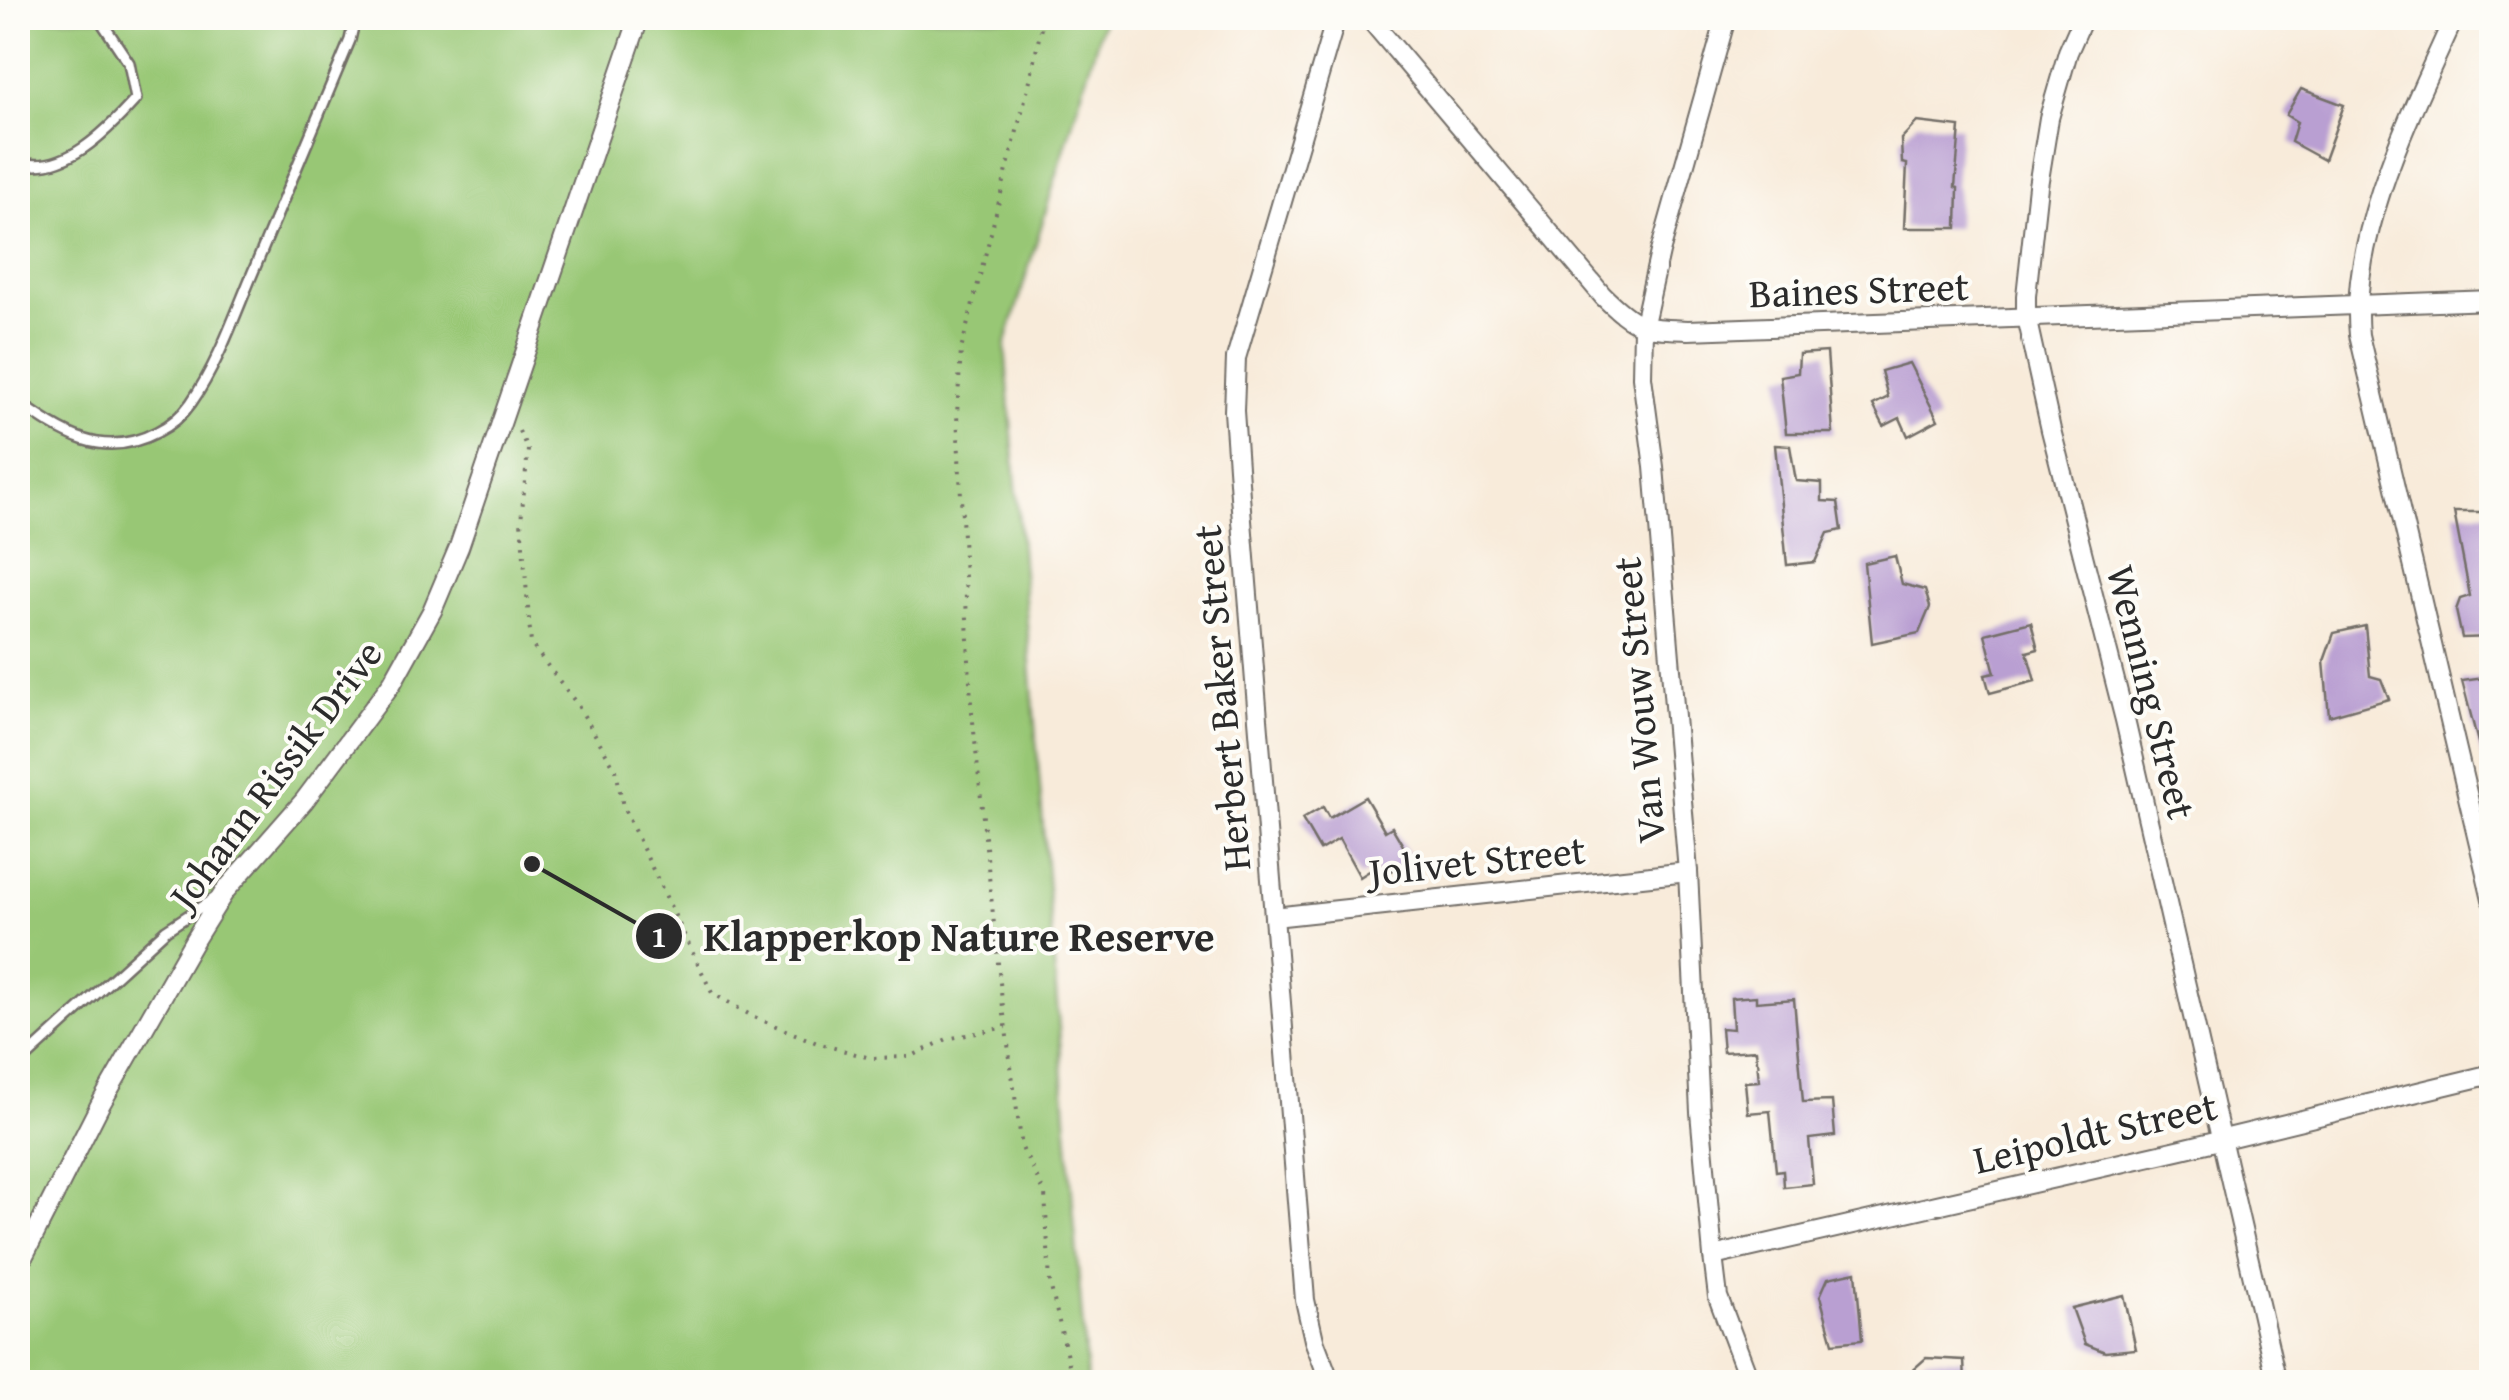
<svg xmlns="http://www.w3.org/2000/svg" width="2509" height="1400" font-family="'Gentium Book Plus',serif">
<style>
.green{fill:#98c775;stroke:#627950;stroke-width:2.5}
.building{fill:#b99fd2}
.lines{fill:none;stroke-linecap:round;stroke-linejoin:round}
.lane-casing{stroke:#736e68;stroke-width:14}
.street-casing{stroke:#736e68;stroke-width:22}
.path{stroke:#736e68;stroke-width:4;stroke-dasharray:2.5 8;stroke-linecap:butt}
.lane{stroke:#fff;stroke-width:9}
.street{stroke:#fff;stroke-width:18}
.labels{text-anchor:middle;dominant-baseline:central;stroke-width:8;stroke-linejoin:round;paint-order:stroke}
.street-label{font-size:40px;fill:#2b2b2b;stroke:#fdfcf7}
.leader{fill:none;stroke:#2b2b2b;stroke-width:4}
.callout-dot{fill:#2b2b2b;stroke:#fdfcf7;stroke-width:4}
.mark-label{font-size:30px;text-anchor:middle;font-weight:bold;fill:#fff}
.callout-label{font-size:42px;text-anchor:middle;font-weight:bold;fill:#2b2b2b;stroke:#fdfcf7;stroke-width:8;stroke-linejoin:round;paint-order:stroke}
</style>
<rect width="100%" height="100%" fill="#fdfcf7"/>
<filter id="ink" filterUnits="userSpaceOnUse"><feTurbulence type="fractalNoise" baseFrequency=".01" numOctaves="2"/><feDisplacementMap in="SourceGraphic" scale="20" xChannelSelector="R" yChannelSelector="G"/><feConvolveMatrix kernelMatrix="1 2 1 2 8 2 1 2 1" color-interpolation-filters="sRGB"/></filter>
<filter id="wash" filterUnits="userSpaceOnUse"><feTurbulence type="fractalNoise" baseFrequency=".0048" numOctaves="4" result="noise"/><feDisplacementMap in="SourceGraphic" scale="40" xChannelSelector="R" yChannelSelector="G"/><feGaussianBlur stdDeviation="2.25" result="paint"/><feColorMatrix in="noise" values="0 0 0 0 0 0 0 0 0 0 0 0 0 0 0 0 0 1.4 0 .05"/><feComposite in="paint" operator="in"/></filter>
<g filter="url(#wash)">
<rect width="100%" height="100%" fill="#f8ebda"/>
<polygon class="green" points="18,18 1104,18 1005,346 1087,1382 18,1382"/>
<g id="blocks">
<g class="building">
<polygon points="2301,89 2344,105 2324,160 2291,142 2297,122 2286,115"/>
<polygon points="1917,122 1960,127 1955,187 1958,188 1957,228 1904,228 1907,164 1902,163 1901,139"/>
<polygon points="1827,352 1833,433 1786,433 1780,376 1798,373 1799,354"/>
<polygon points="1909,363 1938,420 1908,436 1900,418 1884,426 1873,405 1888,397 1881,371"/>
<polygon points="1775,445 1790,446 1796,481 1822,483 1822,501 1838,502 1842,530 1828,533 1815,562 1787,565"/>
<polygon points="2454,512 2492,512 2492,637 2462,638 2456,610 2460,599 2470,596"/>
<polygon points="1895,556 1902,584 1925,590 1930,607 1919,633 1872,643 1864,563"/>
<polygon points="2031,622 2038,649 2027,652 2035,681 1990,693 1985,675 1995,673 1985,634"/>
<polygon points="2365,626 2370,676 2381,679 2389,699 2329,716 2324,661 2334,633"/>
<polygon points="2492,677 2492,772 2486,773 2462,681"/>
<polygon points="1365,797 1385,831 1392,827 1411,859 1380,878 1374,868 1360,877 1339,839 1320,850 1302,819 1323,807 1329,818"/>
<polygon points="1756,996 1756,1002 1794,999 1803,1102 1832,1101 1835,1136 1809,1139 1813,1184 1784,1187 1783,1170 1776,1171 1770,1111 1748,1113 1745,1082 1759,1081 1756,1050 1723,1052 1721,1028 1733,1029 1731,998"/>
<polygon points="1856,1272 1862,1340 1833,1343 1820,1296 1828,1278"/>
<polygon points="2124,1295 2136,1349 2105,1352 2085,1344 2072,1308"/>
<polygon points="1926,1358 1964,1360 1965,1382 1899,1382"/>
</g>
</g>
</g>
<g filter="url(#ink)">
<use href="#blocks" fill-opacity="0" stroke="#736e68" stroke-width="2.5"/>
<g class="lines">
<g class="lane-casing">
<g id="lane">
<path d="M18,162C64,177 108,130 136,99L129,63L99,18"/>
<path d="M18,402C62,433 102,461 157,432C171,425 182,416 191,403C220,361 236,311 256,265C288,190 319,115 350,40L355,18"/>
<polyline points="18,1065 166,930 215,898"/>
</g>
</g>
<g class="street-casing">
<g id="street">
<path d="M1369,18L1603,296C1637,329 1642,328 1688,330L2492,300"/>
<polyline points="1726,18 1660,252 1643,328 1642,377 1654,467 1688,872 1700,1112 1713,1256 1718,1297 1750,1382"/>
<polyline points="2083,18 2068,52 2049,118 2038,186 2026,296 2026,317 2051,430 2125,720 2277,1382"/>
<path d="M2454,18C2413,109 2349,234 2359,335L2492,899"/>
<polyline points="1274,917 1688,872"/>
<polyline points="1713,1256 2182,1149 2492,1074"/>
<polyline points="18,1267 100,1105 195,939 225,891 304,801 392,683 432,611 459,547 639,18"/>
<polyline points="1330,1382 1314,1340 1305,1300 1240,496 1234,411 1236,358 1336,18"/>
</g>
</g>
<g class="path">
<polyline points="1043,18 1031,76 961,350 957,414 971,702 1001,992 1022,1148 1045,1194 1050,1283 1073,1382"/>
<polyline points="519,431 528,450 521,521 531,644 577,704 616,770 623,807 712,993 754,1017 817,1043 870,1058 910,1057 947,1039 1006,1027"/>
</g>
<use href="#lane" class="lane"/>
<use href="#street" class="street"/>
</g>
</g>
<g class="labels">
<g class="street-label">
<text transform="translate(1859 289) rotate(-2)">Baines Street</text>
<text transform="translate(2152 692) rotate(76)">Wenning Street</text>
<text transform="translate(1221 698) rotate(-95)">Herbert Baker Street</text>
<text transform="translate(1638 700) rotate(-95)">Van Wouw Street</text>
<text transform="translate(275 774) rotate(-53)">Johann Rissik Drive</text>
<text transform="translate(1477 860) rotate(-6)">Jolivet Street</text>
<text transform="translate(2095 1132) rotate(-13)">Leipoldt Street</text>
</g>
</g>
<path class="leader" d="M532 864L659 936"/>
<g class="callout-dot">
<circle cx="532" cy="864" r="10"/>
<circle cx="659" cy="936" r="25"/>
</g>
<g class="mark-label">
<text x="659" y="947">1</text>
</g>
<g class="callout-label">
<text x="959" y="951">Klapperkop Nature Reserve</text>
</g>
<rect width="2509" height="1400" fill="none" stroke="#fdfcf7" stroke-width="60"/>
</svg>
